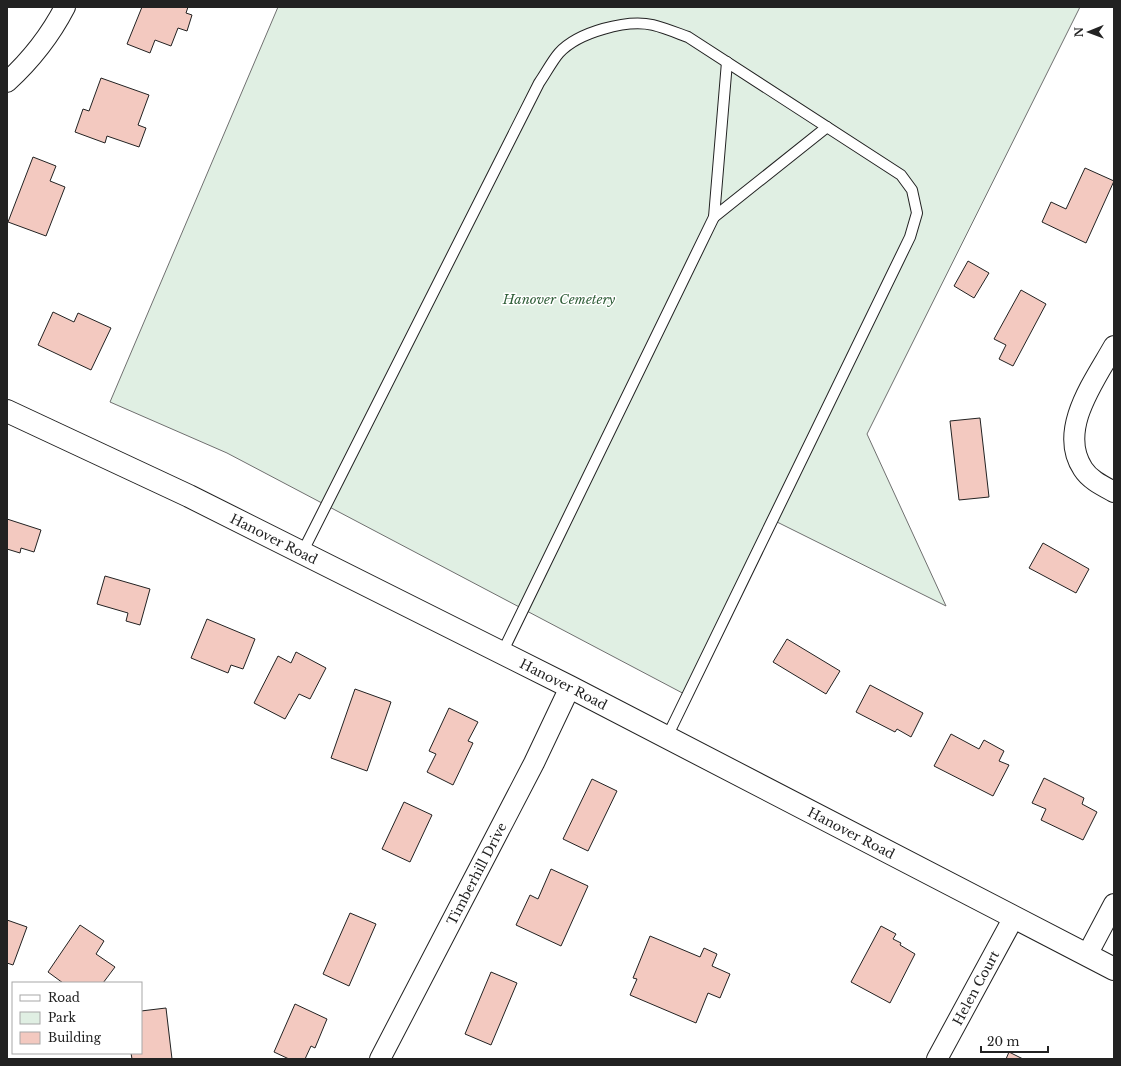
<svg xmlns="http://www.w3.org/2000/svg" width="1121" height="1066" font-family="'Libre Baskerville',serif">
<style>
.green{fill:#e0efe3;stroke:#6f6f6f}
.building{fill:#f3c9c0;stroke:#222}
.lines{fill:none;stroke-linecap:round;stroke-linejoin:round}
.lane-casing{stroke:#222;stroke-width:12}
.street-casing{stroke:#222;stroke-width:22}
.secondary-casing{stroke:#222;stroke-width:24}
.lane{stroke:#fff;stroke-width:10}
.street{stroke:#fff;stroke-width:20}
.secondary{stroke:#fff;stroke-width:22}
.labels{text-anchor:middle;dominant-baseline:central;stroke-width:3;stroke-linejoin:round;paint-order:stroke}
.park-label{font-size:13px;font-style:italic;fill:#2f5e38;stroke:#fff}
.street-label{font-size:13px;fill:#222;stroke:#fff}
</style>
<rect width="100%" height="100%" fill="#fff"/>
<polygon class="green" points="278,7 1080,7 867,434 946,606 773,520 690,697 227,453 110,402"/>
<g class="building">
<polygon points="142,7 188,7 186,13 192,15 187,31 178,28 171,46 155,40 150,53 127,44"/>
<polygon points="101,78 149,95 138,125 146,128 139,147 107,136 105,143 75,132 83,109 89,111"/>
<polygon points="33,157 56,166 50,181 65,187 46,236 8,222"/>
<polygon points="1085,168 1114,181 1086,243 1042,222 1051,202 1066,209"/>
<polygon points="968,261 989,273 974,298 954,286"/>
<polygon points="1021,290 1046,304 1013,366 999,359 1006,345 994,339"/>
<polygon points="53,312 74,322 78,313 111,328 91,370 38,345"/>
<polygon points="980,418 989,497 959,500 950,421"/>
<polygon points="7,519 41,530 34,552 21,548 20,553 7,549"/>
<polygon points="1043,543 1089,569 1076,593 1029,568"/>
<polygon points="105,576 150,589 140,625 126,621 128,613 97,604"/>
<polygon points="207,619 255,639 243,669 231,665 228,673 191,658"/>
<polygon points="787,639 840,671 826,694 773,662"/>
<polygon points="296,652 326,668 310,699 299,694 285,719 254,703 278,656 291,663"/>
<polygon points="870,685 923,713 911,737 897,729 895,732 856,712"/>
<polygon points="355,689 391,702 367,771 331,758"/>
<polygon points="449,708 478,722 468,741 473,743 453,785 427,772 436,754 429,751"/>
<polygon points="951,734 979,749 984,740 1004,751 999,761 1009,765 993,796 934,766"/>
<polygon points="1044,778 1084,798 1082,804 1097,812 1083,840 1041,820 1046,809 1032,803"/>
<polygon points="592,779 617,791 588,851 563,839"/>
<polygon points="404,802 432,815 410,862 382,849"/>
<polygon points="551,869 588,886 561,946 516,925 530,895 538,899"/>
<polygon points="350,913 376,924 349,986 323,974"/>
<polygon points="7,920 27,927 13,965 7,963"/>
<polygon points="80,925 104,941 96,954 115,967 103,983 63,983 48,972"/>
<polygon points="881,926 896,934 893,939 901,943 900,945 915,954 890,1003 851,982"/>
<polygon points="650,936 700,957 704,948 717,954 712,966 730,974 720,998 708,993 696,1023 630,995 637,979 633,978"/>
<polygon points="491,972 517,983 491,1045 465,1034"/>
<polygon points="295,1004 327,1019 315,1048 311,1046 305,1059 289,1059 274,1052"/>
<polygon points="166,1008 172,1059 132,1059 131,1053 141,1053 141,1011"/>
<polygon points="1009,1052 1023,1059 1006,1059"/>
</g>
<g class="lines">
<g class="lane-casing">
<g id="lane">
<polyline points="714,217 827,127"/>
<path d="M302,553L539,83C546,73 552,61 559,53C578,32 627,19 653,25C665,28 677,33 688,37L901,175L912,190L917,213L910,237L667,737"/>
<polyline points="502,653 714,217 727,62"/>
</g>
</g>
<g class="street-casing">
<g id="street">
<path d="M7,82C31,60 50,36 65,7"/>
<path d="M1114,346C1095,380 1057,430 1083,469C1090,480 1103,486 1114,492"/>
<polyline points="1087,955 1114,904"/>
<path id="s1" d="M380,1059L534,763L570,687"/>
<path id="s2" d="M937,1059L1014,917"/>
</g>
</g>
<g class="secondary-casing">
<g id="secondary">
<path id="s3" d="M7,411L189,496L570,687L1114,969"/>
</g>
</g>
<use href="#lane" class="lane"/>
<use href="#street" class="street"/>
<use href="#secondary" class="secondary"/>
</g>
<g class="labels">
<g class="park-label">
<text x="559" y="299">Hanover Cemetery</text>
</g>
<g class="street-label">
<text stroke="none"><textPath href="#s3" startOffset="296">Hanover Road</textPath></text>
<text stroke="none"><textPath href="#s3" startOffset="620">Hanover Road</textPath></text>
<text stroke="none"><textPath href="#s3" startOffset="944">Hanover Road</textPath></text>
<text stroke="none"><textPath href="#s1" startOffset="209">Timberhill Drive</textPath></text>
<text stroke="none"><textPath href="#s2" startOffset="81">Helen Court</textPath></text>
</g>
</g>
<rect width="1121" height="1066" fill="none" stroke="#222222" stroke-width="16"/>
<rect x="12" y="982" width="130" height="72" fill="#ffffff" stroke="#a7a7a7"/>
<rect x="20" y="995" width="20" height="6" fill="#ffffff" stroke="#a7a7a7"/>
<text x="48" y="1002" font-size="12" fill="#222222">Road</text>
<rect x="20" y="1012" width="20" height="12" fill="#e0efe3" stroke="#a7a7a7"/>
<text x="48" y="1022" font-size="12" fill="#222222">Park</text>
<rect x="20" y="1032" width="20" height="12" fill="#f3c9c0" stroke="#a7a7a7"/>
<text x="48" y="1042" font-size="12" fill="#222222">Building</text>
<g transform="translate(1089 32) rotate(269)" stroke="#ffffff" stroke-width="3" paint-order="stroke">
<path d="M0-3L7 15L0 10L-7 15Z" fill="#222222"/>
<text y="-6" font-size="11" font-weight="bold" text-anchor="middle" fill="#222222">N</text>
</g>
<path d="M981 1046v6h67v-6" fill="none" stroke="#222222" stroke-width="2"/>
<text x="987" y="1046" font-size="12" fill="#222222" stroke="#ffffff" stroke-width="3" paint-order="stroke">20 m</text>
</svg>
